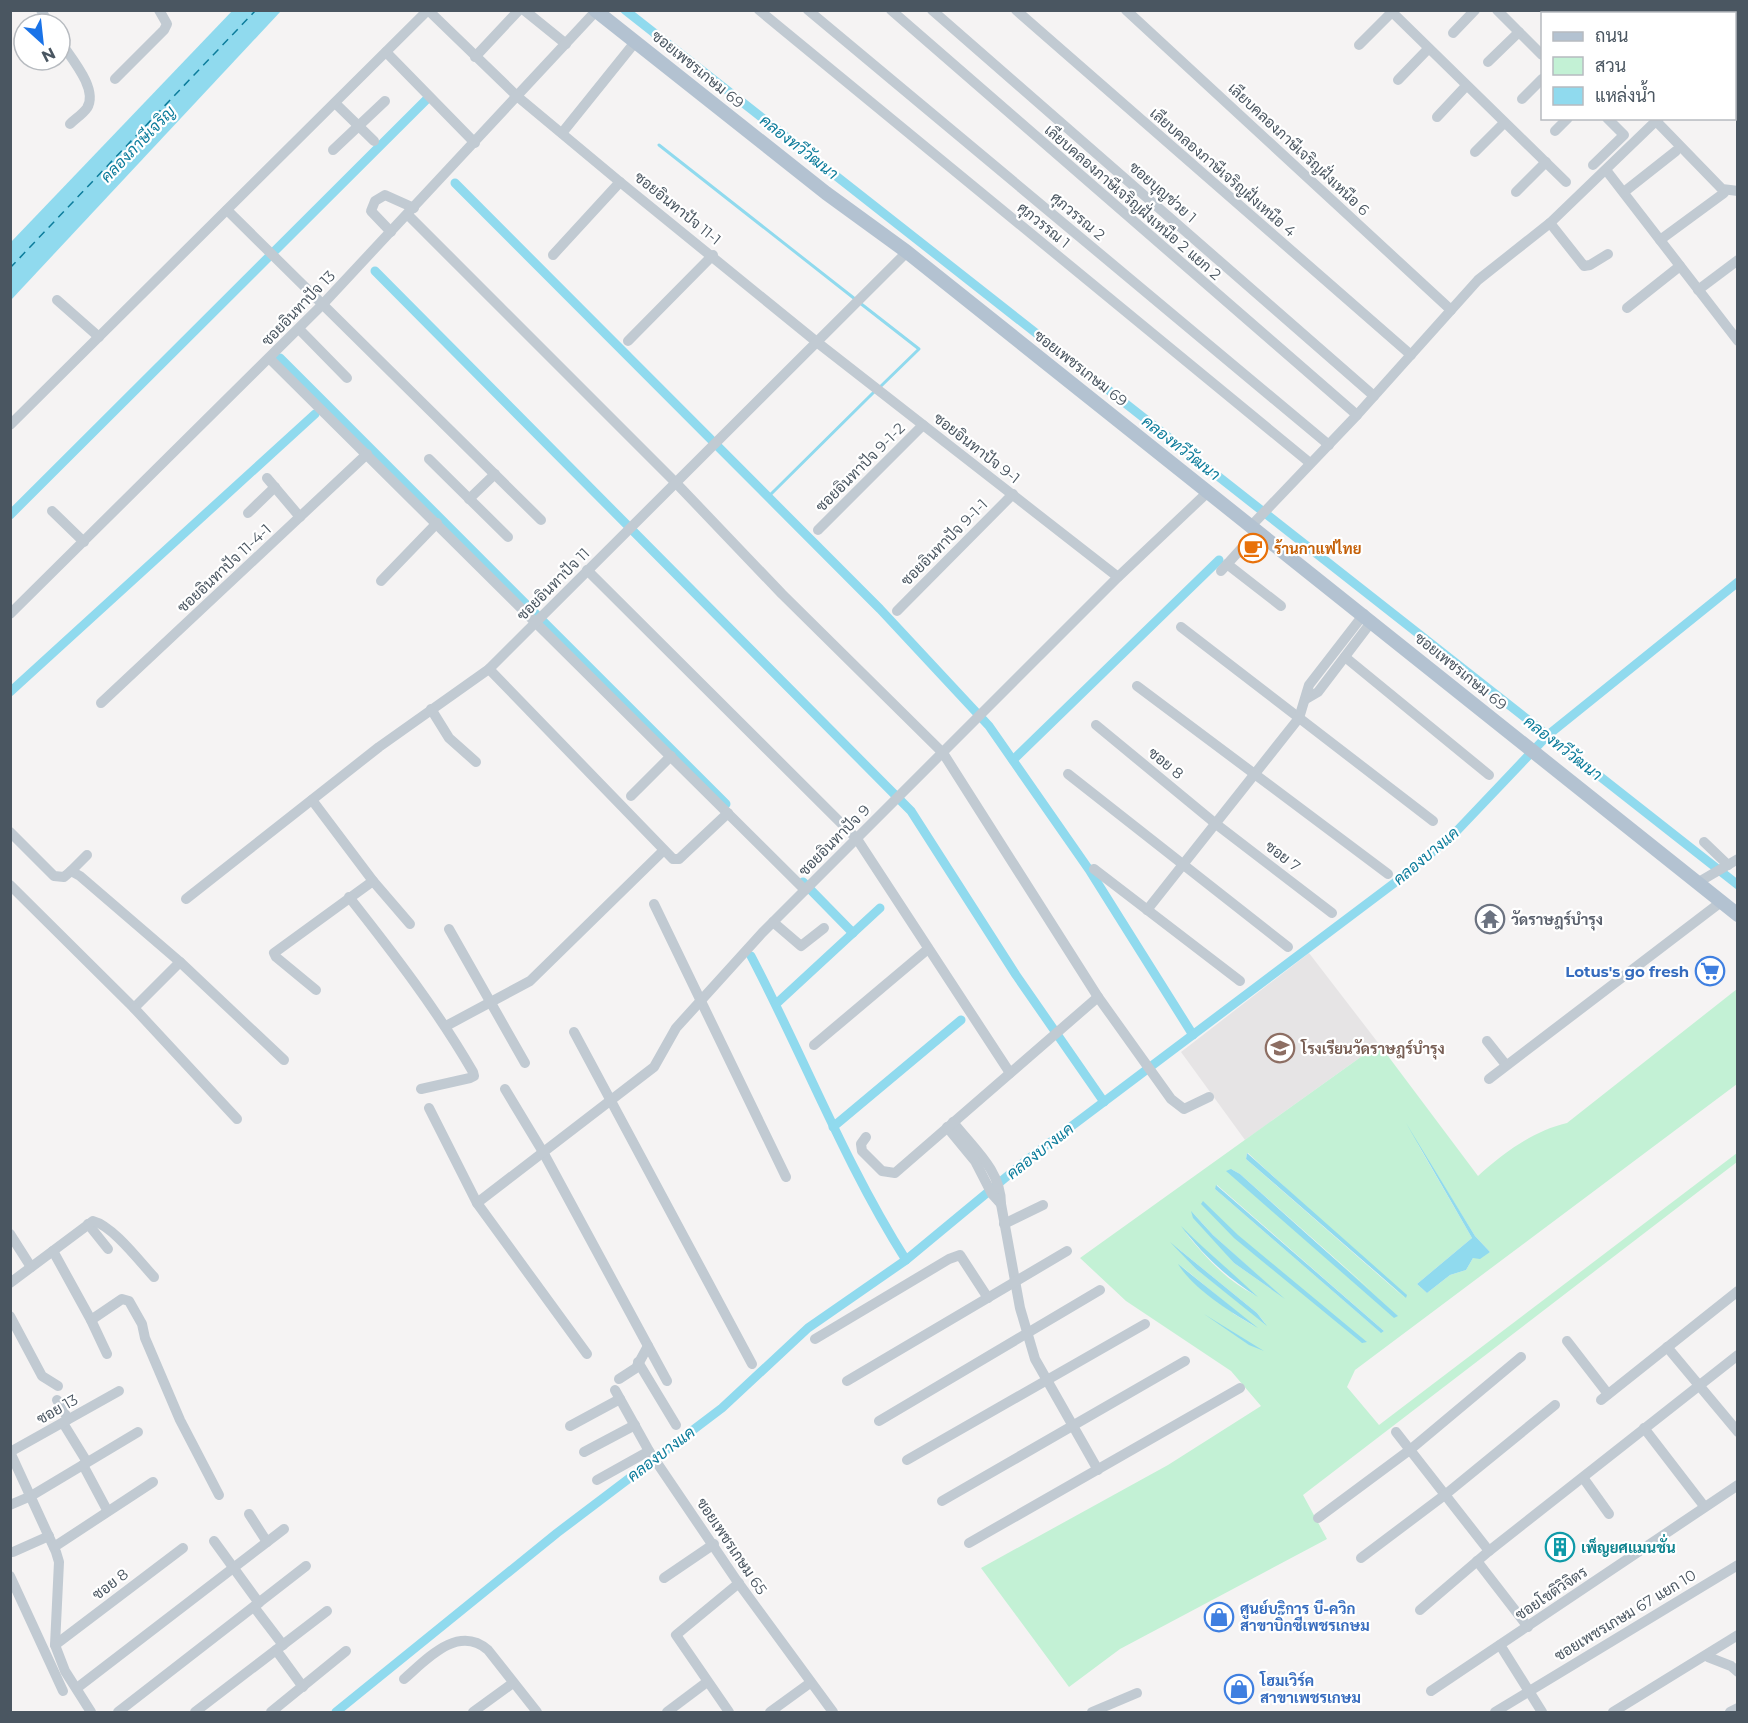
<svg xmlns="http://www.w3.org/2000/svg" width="1748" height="1723" font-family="Montserrat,Sarabun,sans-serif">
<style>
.education{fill:#e6e4e5}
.green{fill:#c3f1d5;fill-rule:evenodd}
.water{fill:#90daee}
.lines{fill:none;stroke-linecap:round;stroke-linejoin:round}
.stream{stroke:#90daee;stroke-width:3}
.canal{stroke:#90daee;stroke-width:9}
.ferry{stroke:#0c7c9b;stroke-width:1.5;stroke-dasharray:8 6;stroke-linecap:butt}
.minor{stroke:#c1cad2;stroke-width:10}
.major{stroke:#b3c2d1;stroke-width:14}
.labels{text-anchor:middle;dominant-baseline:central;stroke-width:4.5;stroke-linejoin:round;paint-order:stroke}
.street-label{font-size:15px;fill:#4a5661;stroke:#fff}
.food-label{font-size:15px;font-weight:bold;fill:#c56008;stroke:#fff;text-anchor:start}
.worship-label{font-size:15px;font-weight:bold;fill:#5b616d;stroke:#fff;text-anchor:start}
.shop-label{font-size:15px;font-weight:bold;fill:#366cbe;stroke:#fff;text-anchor:start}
.education-label{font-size:15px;font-weight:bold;fill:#785e54;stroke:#fff;text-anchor:start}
.culture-label{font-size:15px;font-weight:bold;fill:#0d838f;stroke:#fff;text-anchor:start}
.water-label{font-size:16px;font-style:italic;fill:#0c7c9b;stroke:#fff}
</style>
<rect width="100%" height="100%" fill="#f5f3f3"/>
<polygon class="education" points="1309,953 1379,1044 1245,1140 1181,1052"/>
<path class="green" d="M1737,989V1084L1355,1370L1347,1387L1379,1425L1737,1153V1162L1303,1495L1327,1539L1120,1649L1069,1687L981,1568L1168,1465L1261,1406L1231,1371L1126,1301L1080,1258L1379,1044L1478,1176C1503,1153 1533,1131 1567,1123ZM1416,1141L1475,1236L1490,1252L1473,1258L1466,1270L1450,1275L1427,1293L1417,1284L1472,1238ZM1247,1153H1248L1405,1298L1246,1159ZM1231,1169L1240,1174L1374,1293ZM1217,1185L1384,1331L1380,1332L1215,1189ZM1192,1212L1213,1235L1281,1296L1234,1263ZM1185,1232L1255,1295C1227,1281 1205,1257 1185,1232ZM1175,1246L1257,1313L1265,1323L1196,1269ZM1180,1265L1254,1326L1234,1314Z"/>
<g class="water">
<polygon points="233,10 281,11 11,300 11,242"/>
<polygon points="1406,1123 1475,1236 1490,1252 1480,1259 1473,1258 1466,1270 1450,1275 1427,1293 1417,1284 1472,1238"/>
<polygon points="1247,1153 1407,1295 1406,1298 1246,1159"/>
<polygon points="1231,1169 1240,1174 1398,1316 1394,1318 1226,1171"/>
<polygon points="1216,1185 1384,1331 1381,1333 1215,1189"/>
<polygon points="1203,1201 1238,1235 1367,1342 1362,1343 1234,1238 1201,1204"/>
<polygon points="1191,1211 1213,1235 1285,1299 1234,1263 1193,1218"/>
<path d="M1181,1226C1206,1251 1233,1273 1258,1297C1227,1278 1203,1255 1181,1226Z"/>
<polygon points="1170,1242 1257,1313 1267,1326 1196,1269"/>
<path d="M1178,1264L1258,1328C1233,1314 1193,1289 1178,1264Z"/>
<polygon points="1204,1314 1264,1351 1249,1345"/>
</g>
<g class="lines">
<g class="stream">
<polyline points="659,145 855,299"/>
<polyline points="860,303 919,349 880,387"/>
<polyline points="768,497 875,391"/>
</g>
<g class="canal">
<polyline points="625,10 1738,885"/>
<polyline points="455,183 880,609 989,726 1090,871 1193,1035"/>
<polyline points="375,271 911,811 1016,975 1104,1102"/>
<polyline points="280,358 726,804"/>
<polyline points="10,515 426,100"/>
<polyline points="10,692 315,414"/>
<polyline points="1013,760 1219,560"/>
<polyline points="803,882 853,933"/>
<path d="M751,956C804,1057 845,1164 906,1260"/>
<polyline points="776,1004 880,908"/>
<polyline points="833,1127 961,1020"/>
<polyline points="336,1712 557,1533 722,1408 808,1328 906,1260 1028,1159 1397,881 1452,836 1548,735 1738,582"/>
</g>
<polyline class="ferry" points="10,268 256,10"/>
<g class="minor">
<polyline points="41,10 49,24"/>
<polyline points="524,10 566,44"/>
<polyline points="759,10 1310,463"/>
<polyline points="808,10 1329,445"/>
<polyline points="891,10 1357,415"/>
<polyline points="932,10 1374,396"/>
<polyline points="1016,10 1411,355"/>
<polyline points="1126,10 1451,310"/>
<polyline points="1390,10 1566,182"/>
<polyline points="1497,10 1542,55"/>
<polyline points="1453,33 1475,10"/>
<path d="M60,41C70,57 99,89 87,108C83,114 75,119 70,124"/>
<polyline points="1359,45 1392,12"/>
<polyline points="1734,46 1738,43"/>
<polyline points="386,52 475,143"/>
<polyline points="475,57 519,10"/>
<polyline points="1488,62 1519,32"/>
<polyline points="115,79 164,30 167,24 159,10"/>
<polyline points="1398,80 1428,49"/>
<polyline points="1522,99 1542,79"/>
<polyline points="335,103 374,141"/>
<polyline points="1437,117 1466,86"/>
<polyline points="1656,121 1722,189 1738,191"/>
<polyline points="1555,131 1568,118"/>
<polyline points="562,133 636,41"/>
<polyline points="333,150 385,101"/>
<polyline points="1475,152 1504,123"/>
<polyline points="1593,165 1624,135 1607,118"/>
<polyline points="1606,170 1738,341"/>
<polyline points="1516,192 1546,162"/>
<polyline points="1624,192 1676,151"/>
<polyline points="227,210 541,520"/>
<polyline points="408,215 676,483 782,594 943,753 1098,997 1171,1099 1184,1109 1209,1097"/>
<polyline points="1550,223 1584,266 1590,265 1608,254"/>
<polyline points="391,232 371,211 375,201 385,195 414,208"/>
<polyline points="1660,240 1724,193"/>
<polyline points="553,255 620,182"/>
<polyline points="1698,290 1738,260"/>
<polyline points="57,300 99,337"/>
<polyline points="1627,308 1680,266"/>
<polyline points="299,329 347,378"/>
<polyline points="628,341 713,255"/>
<polyline points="270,359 805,890"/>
<polyline points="10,425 428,10 518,97 620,182 818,343 1118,577"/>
<polyline points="429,459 508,537"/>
<polyline points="267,478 300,517"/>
<polyline points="469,499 495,474"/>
<polyline points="52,511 84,542"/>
<polyline points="248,513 275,487"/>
<polyline points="1252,525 1357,415 1478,280 1550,223 1659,118"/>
<polyline points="818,530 923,425"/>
<polyline points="1227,564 1281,606"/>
<polyline points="587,570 857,839 1010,1073"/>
<polyline points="1221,571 1258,530"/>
<polyline points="381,581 437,523"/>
<polyline points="897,611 1013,494"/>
<polyline points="10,614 323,304 596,11"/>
<polyline points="1181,627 1433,821"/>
<polyline points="1345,657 1489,775"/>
<polyline points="489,669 673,859 679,859 728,813"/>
<polyline points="1137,686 1388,874"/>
<polyline points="1306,699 1318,692 1372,621"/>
<polyline points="101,703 367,454"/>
<polyline points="431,709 449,738 476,762"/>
<polyline points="1096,725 1216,824 1332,913"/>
<polyline points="1068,774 1288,947"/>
<polyline points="631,796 671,756"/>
<polyline points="312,800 373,881 410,924"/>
<polyline points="10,832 54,876 64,877 71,871 80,876 180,962 284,1060"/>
<polyline points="1704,842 1728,865"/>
<polyline points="1094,869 1240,981"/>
<polyline points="71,871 87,855"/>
<polyline points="1697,883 1738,859"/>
<polyline points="10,885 134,1008 180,962"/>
<path d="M349,897C394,954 437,1010 473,1072L474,1076L470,1078L421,1089"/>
<polyline points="186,899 379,747 489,669 907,252"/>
<polyline points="654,904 786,1177"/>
<polyline points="1147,910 1299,718 1309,685 1364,614"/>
<polyline points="773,922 801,946 824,928"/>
<polyline points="449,929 525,1063"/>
<polyline points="316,990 276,957 274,953 373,881"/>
<polyline points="134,1008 237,1119"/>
<polyline points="446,1026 530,981 663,851"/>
<polyline points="574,1032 752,1364"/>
<polyline points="1487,1041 1506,1065"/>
<polyline points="814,1045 928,949"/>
<polyline points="1489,1079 1721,902"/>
<polyline points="505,1089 543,1152 667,1381"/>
<polyline points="429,1108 477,1203 587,1354"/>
<path d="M953,1122C973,1148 1001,1170 1001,1204L1020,1308L1035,1359L1098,1470"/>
<polyline points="947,1127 975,1161 992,1194 1001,1204"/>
<polyline points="866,1137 861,1144 862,1151 882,1171 895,1173 1098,997"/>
<polyline points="477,1203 654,1067 676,1028 762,933 1118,577 1209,491"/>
<polyline points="88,1224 108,1249"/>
<polyline points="1004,1224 1043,1205"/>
<polyline points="10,1234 31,1267"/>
<polyline points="53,1251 91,1320 107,1354"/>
<path d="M10,1283L93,1221C113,1226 140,1262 154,1277"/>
<polyline points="10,1316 42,1376 58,1386"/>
<polyline points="91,1320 122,1299 129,1301 142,1324 145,1338 180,1420 219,1495"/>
<polyline points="815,1339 949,1259 960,1255 988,1298"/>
<polyline points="1567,1341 1608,1394"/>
<polyline points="1667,1347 1738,1432"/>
<polyline points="638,1362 676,1425"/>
<polyline points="619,1379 636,1368 648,1346"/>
<polyline points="847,1381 1067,1251"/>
<polyline points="615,1390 649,1451 737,1581 833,1712"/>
<polyline points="57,1400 68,1419"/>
<polyline points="1601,1400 1738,1291"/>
<polyline points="879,1421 1100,1290"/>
<polyline points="63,1423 87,1462"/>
<polyline points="570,1426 620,1399"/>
<polyline points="1644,1428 1704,1506"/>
<polyline points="1396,1432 1489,1551"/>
<polyline points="10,1452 56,1552 59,1562 55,1645 65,1671 91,1712"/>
<polyline points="10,1452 119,1391"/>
<polyline points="584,1452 635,1425"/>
<polyline points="907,1460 1145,1324"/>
<polyline points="83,1465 107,1510"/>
<polyline points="1584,1479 1609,1514"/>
<polyline points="597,1480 649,1451"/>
<polyline points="942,1501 1185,1361"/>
<polyline points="10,1505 31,1496 138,1432"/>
<polyline points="249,1514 267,1542"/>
<polyline points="1318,1518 1411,1449 1521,1357"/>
<polyline points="214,1541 259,1603"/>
<polyline points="969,1543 1240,1388"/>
<polyline points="54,1547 153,1482"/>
<polyline points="13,1552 49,1536"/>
<polyline points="1361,1558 1446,1494 1555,1405"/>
<polyline points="1477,1561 1528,1627"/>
<polyline points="10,1576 63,1691"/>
<polyline points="664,1578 714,1544"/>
<polyline points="254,1607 283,1645"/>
<polyline points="1420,1610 1489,1551 1738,1355"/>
<polyline points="55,1645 183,1548"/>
<polyline points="1500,1645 1542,1712"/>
<polyline points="276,1650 303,1687"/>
<polyline points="1708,1657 1731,1666 1738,1672"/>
<path d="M404,1679C427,1659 458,1624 488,1650L537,1712"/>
<polyline points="77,1688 284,1529"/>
<polyline points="1431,1691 1738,1485"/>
<polyline points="118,1712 306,1566"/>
<polyline points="195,1712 327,1611"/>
<polyline points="271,1712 346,1651"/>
<polyline points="473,1712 513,1683"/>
<polyline points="667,1712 707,1682"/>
<polyline points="729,1712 676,1635 739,1583"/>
<polyline points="770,1712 810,1683"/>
<polyline points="1092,1712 1137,1693"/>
<polyline points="1495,1712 1738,1565"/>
<polyline points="1613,1712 1738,1635"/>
<polyline points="1730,1712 1738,1708"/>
</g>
<polyline class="major" points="595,10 826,193 907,252 1738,915"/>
</g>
<defs>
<g id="cafe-ring" transform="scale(1.5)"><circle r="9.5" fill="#fff" stroke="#e8710a" stroke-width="1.5"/><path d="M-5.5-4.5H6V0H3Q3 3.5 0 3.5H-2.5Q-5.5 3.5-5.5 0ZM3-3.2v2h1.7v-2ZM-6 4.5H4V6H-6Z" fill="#e8710a"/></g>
<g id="temple-ring" transform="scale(1.5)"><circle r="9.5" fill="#fff" stroke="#6b7280" stroke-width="1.5"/><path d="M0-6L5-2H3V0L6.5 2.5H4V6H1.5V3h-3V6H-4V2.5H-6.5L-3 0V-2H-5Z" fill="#6b7280"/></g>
<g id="supermarket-ring" transform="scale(1.5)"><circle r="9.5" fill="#fff" stroke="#3f7fe0" stroke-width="1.5"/><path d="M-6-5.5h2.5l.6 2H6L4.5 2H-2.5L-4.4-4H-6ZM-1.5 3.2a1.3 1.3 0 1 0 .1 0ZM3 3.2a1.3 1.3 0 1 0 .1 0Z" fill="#3f7fe0"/></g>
<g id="school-ring" transform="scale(1.5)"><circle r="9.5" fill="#fff" stroke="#8d6e63" stroke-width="1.5"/><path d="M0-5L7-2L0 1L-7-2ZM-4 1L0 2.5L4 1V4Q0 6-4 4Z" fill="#8d6e63"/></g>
<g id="building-ring" transform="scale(1.5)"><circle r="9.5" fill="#fff" stroke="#0f9aa8" stroke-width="1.5"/><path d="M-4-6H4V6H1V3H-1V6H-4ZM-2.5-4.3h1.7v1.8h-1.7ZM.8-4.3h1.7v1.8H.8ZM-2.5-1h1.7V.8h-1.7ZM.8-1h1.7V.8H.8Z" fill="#0f9aa8"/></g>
<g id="shop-ring" transform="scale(1.5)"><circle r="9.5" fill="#fff" stroke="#3f7fe0" stroke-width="1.5"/><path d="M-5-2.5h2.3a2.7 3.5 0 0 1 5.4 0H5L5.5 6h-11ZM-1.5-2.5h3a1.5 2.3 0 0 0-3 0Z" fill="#3f7fe0"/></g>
</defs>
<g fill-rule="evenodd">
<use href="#cafe-ring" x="1253" y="548"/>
<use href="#temple-ring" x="1490" y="919"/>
<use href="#supermarket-ring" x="1710" y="971"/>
<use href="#school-ring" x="1280" y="1048"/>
<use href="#building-ring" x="1560" y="1547"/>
<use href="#shop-ring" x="1219" y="1617"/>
<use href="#shop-ring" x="1239" y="1689"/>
</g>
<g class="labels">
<g class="street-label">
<text transform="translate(698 69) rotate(39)">ซอยเพชรเกษม 69</text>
<text transform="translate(1299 149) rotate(43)">เลียบคลองภาษีเจริญฝั่งเหนือ 6</text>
<text transform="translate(1223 172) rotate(41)">เลียบคลองภาษีเจริญฝั่งเหนือ 4</text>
<text transform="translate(1163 192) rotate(41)">ซอยบุญช่วย 1</text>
<text transform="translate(1133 202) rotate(41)">เลียบคลองภาษีเจริญฝั่งเหนือ 2 แยก 2</text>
<text transform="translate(678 208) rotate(39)">ซอยอินทาปัจ 11-1</text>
<text transform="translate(1078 216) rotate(40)">ศุภวรรณ 2</text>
<text transform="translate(1044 225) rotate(39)">ศุภวรรณ 1</text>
<text transform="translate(298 308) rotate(-46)">ซอยอินทาปัจ 13</text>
<text transform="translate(1081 368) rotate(38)">ซอยเพชรเกษม 69</text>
<text transform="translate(977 448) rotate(38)">ซอยอินทาปัจ 9-1</text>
<text transform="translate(860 467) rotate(-45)">ซอยอินทาปัจ 9-1-2</text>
<text transform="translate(944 542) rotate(-45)">ซอยอินทาปัจ 9-1-1</text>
<text transform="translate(224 568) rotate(-43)">ซอยอินทาปัจ 11-4-1</text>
<text transform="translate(553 584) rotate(-45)">ซอยอินทาปัจ 11</text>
<text transform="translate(1461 671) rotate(39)">ซอยเพชรเกษม 69</text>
<text transform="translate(1166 763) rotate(39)">ซอย 8</text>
<text transform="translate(834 840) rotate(-45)">ซอยอินทาปัจ 9</text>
<text transform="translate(1283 856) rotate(38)">ซอย 7</text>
<text transform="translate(57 1409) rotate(-30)">ซอย 13</text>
<text transform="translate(732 1546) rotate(56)">ซอยเพชรเกษม 65</text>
<text transform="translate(110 1584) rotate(-37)">ซอย 8</text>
<text transform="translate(1551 1593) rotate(-34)">ซอยโชติวิจิตร</text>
<text transform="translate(1625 1615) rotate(-31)">ซอยเพชรเกษม 67 แยก 10</text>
</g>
<g class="food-label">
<text x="1274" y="548">ร้านกาแฟไทย</text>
</g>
<g class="worship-label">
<text x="1511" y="919">วัดราษฎร์บำรุง</text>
</g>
<g class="shop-label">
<text x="1689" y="971" text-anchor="end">Lotus's go fresh</text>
<text x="1240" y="1608">ศูนย์บริการ บี-ควิก<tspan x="1240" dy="17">สาขาบิ๊กซีเพชรเกษม</tspan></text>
<text x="1260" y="1680">โฮมเวิร์ค<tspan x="1260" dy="17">สาขาเพชรเกษม</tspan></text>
</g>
<g class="education-label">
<text x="1301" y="1048">โรงเรียนวัดราษฎร์บำรุง</text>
</g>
<g class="culture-label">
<text x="1581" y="1547">เพ็ญยศแมนชั่น</text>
</g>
<g class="water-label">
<text transform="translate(138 144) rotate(-46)">คลองภาษีเจริญ</text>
<text transform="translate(799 147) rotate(38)">คลองทวีวัฒนา</text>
<text transform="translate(1181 448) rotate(38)">คลองทวีวัฒนา</text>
<text transform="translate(1563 748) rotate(38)">คลองทวีวัฒนา</text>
<text transform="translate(1426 856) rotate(-40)">คลองบางแค</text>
<text transform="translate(1040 1151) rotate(-38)">คลองบางแค</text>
<text transform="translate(661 1454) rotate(-37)">คลองบางแค</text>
</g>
</g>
<rect width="1748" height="1723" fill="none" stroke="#4a5661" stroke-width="24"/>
<rect x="1541" y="12" width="195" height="108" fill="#ffffff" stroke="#b7bbc0" stroke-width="1.5"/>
<rect x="1553" y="32" width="30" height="9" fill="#b3c2d1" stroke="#b7bbc0" stroke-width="1.5"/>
<text x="1595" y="42" font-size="18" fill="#4a5661">ถนน</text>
<rect x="1553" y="57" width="30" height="18" fill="#c3f1d5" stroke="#b7bbc0" stroke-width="1.5"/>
<text x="1595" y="72" font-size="18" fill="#4a5661">สวน</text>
<rect x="1553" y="87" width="30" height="18" fill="#90daee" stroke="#b7bbc0" stroke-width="1.5"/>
<text x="1595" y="102" font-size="18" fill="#4a5661">แหล่งน้ำ</text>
<g transform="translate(42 42) rotate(153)"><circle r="28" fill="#ffffff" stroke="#b7bbc0" stroke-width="1.5"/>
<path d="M0-4.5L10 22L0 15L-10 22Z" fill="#1a73e8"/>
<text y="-9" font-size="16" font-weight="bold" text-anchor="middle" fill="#4a5661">N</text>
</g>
</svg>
